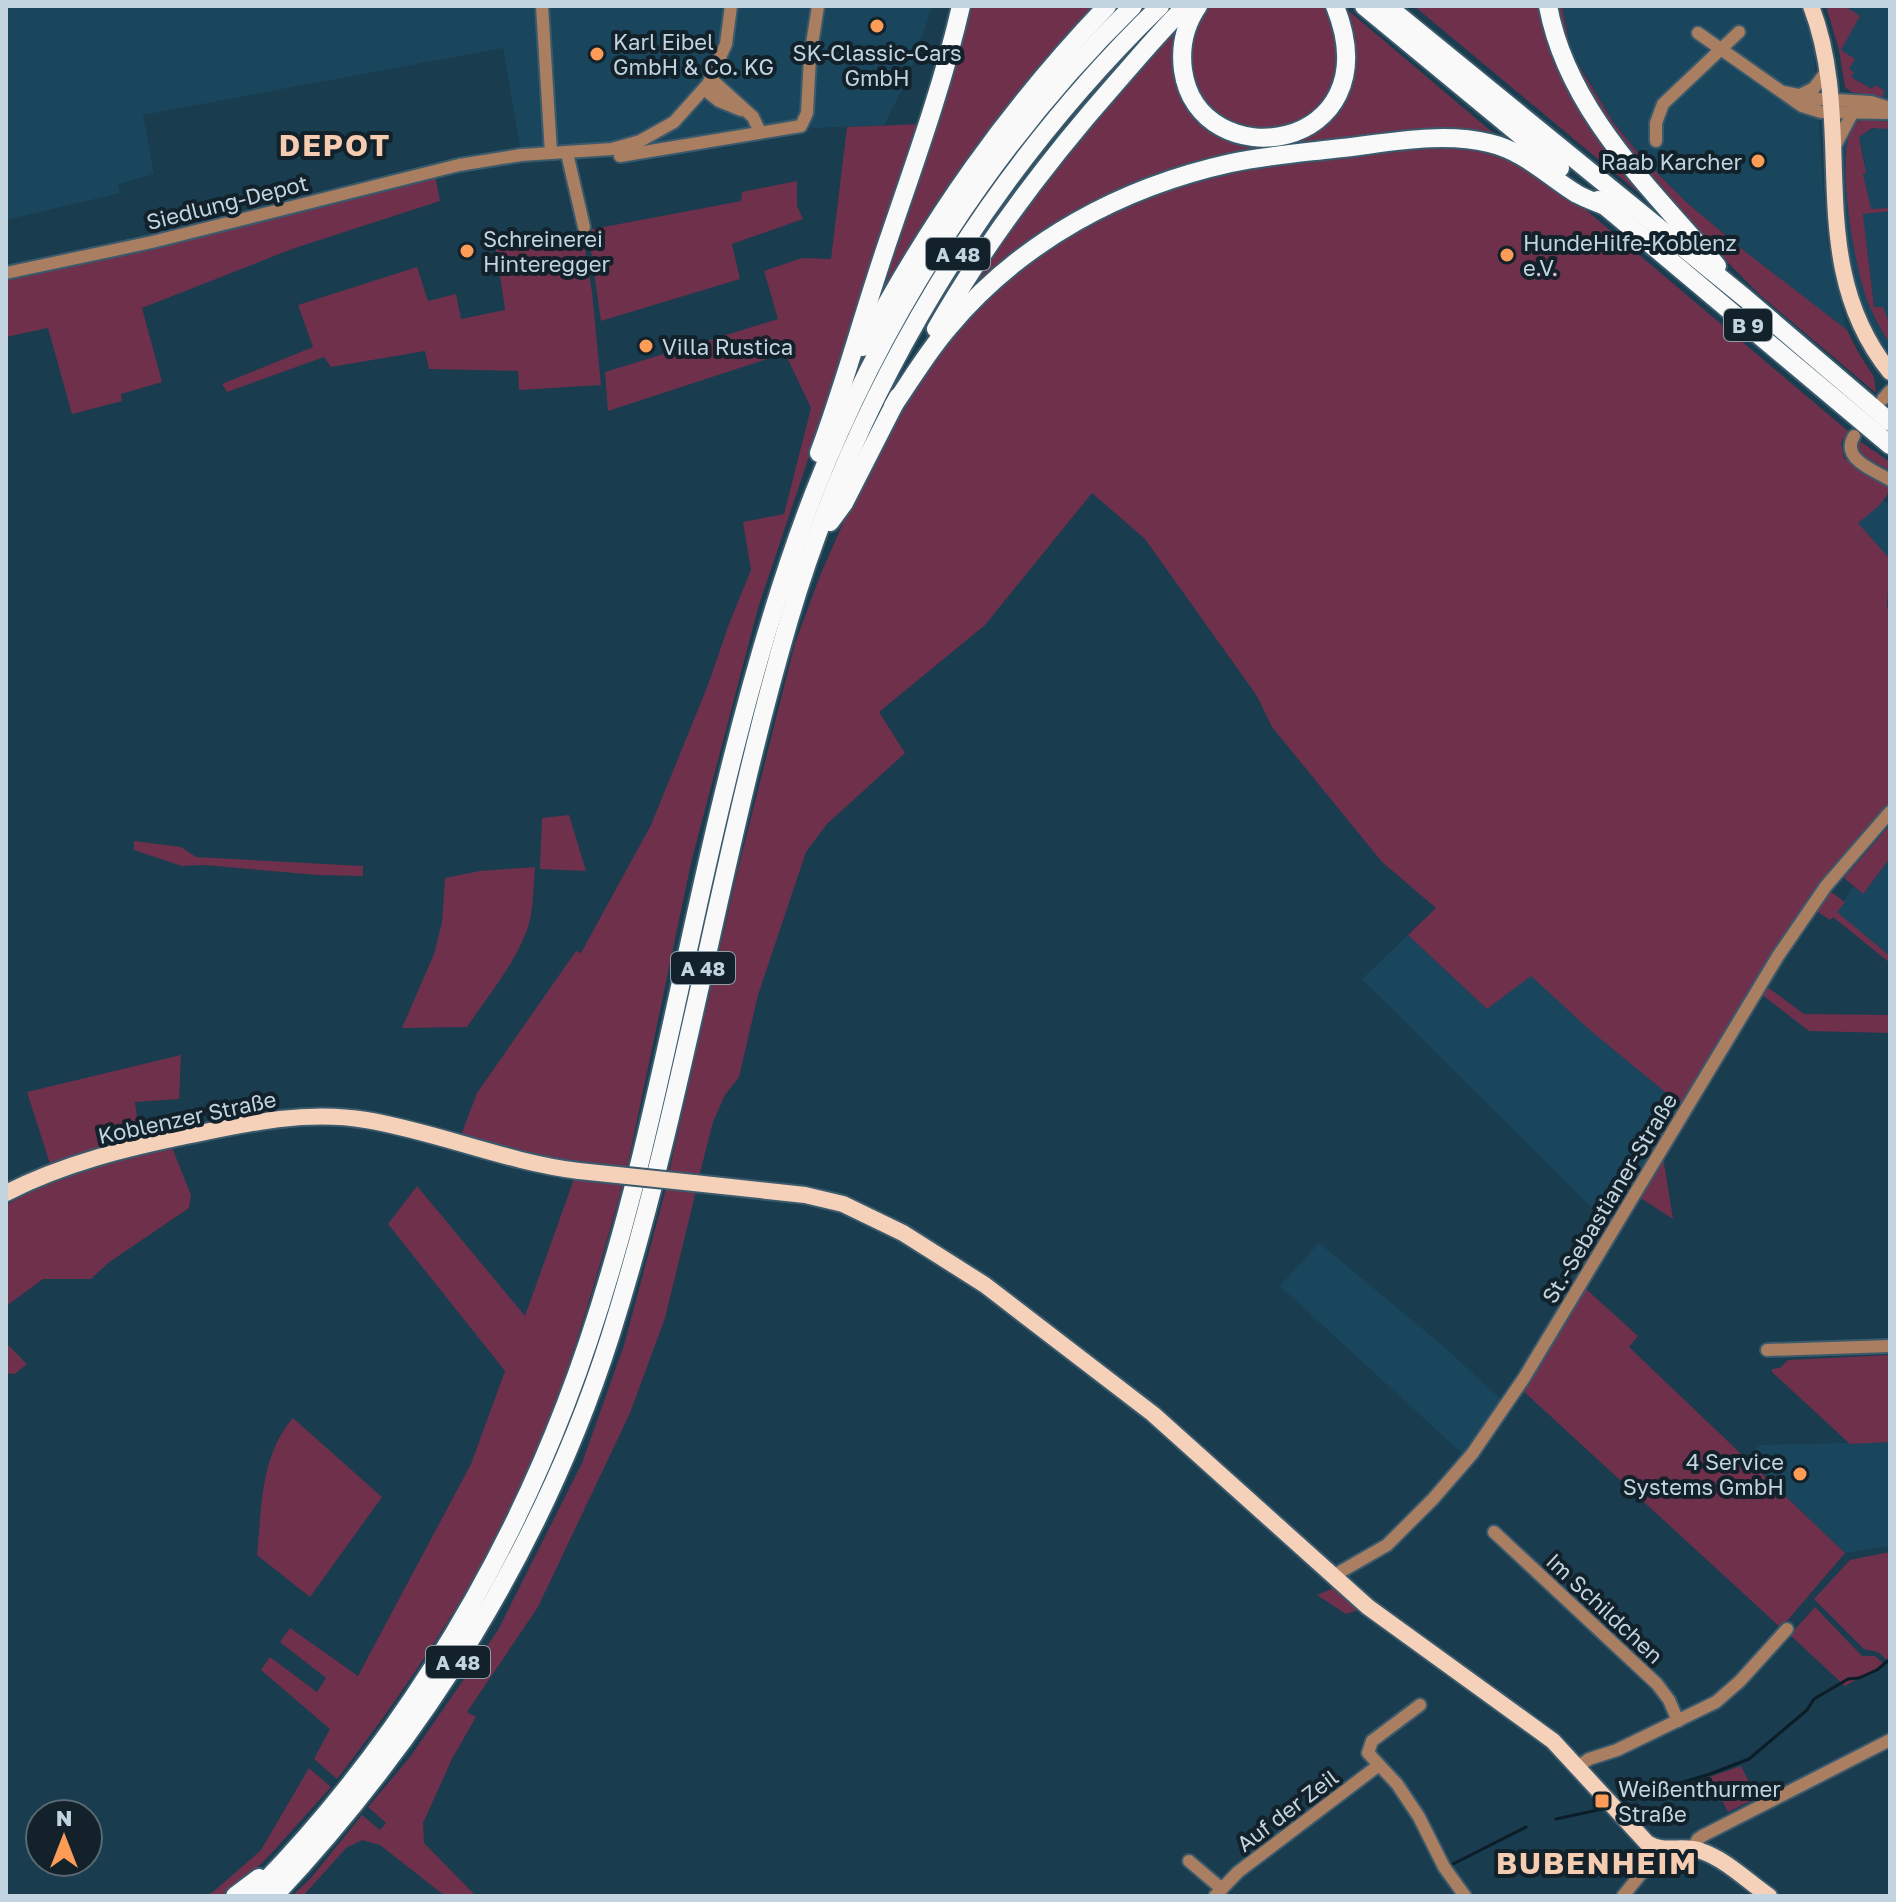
<svg xmlns="http://www.w3.org/2000/svg" width="1896" height="1902" font-family="'Golos Text',sans-serif">
<style>
.built{fill:#1a465d}
.green{fill:#6e304b}
.lines{fill:none;stroke-linecap:round;stroke-linejoin:round}
.stream{stroke:#0b1d27;stroke-width:3}
.minor-casing{stroke:#3b5a6c;stroke-width:16}
.major-casing{stroke:#3b5a6c;stroke-width:20}
.highway-casing{stroke:#3b5a6c;stroke-width:22}
.minor{stroke:#aa7e61;stroke-width:12}
.major{stroke:#f6d1ba;stroke-width:16}
.highway{stroke:#f9f9f9;stroke-width:18}
.major-bridge-casing{stroke:#3b5a6c;stroke-width:20;stroke-linecap:butt}
.major-bridge{stroke:#f6d1ba;stroke-width:16}
.poi-dot{fill:#fd9c56;stroke:#12212a;stroke-width:3}
.labels{text-anchor:middle;dominant-baseline:central;stroke-width:8;stroke-linejoin:round;paint-order:stroke}
.shield{fill:#12212a;stroke:#8d9ea9;stroke-width:2}
.shield-label{font-size:20px;font-weight:bold;fill:#c2d4e0}
.poi-label{font-size:22px;fill:#c2d4e0;stroke:#12212a;text-anchor:start}
.street-label{font-size:22px;fill:#c2d4e0;stroke:#12212a}
.district-label{font-size:30px;font-weight:bold;letter-spacing:2px;fill:#f6ccb1;stroke:#12212a}
</style>
<rect width="100%" height="100%" fill="#193c4f"/>
<g class="built">
<polygon points="6,6 932,6 908,78 884,125 814,128 791,125 613,154 563,160 532,159 520,146 503,48 143,115 154,174 118,184 120,193 6,220"/>
<polygon points="1562,6 1803,6 1813,39 1827,241 1846,330 1747,253 1686,202 1643,159 1614,123 1573,53 1571,53"/>
<polygon points="1845,6 1890,6 1890,122 1869,119 1855,123 1852,237 1861,280 1876,321 1890,344 1890,359 1861,306 1852,277 1844,209 1842,157 1845,134 1851,122 1867,116 1879,116 1884,90 1876,85 1873,89 1851,77 1840,50 1860,16"/>
<polygon points="1880,127 1890,129 1890,208 1871,210 1863,174 1865,162 1859,137 1865,131"/>
<polygon points="1890,211 1890,325 1885,315 1874,307 1863,214"/>
<polygon points="1883,501 1890,504 1890,559 1858,523"/>
<polygon points="1890,858 1890,960 1833,917 1853,887 1863,894"/>
<polygon points="1408,935 1487,1009 1531,975 1591,1031 1682,1106 1610,1226 1362,979"/>
<polygon points="1319,1243 1443,1346 1504,1402 1466,1457 1280,1286"/>
<polygon points="1890,1442 1890,1546 1845,1553 1746,1458 1760,1445"/>
</g>
<g class="green">
<path d="M969,6H1098C1031,76 965,154 914,237C900,260 888,284 875,307Z"/>
<path d="M1208,6H1323C1328,17 1336,28 1338,40C1342,55 1338,68 1333,82C1307,162 1181,132 1190,52C1192,35 1200,21 1208,6Z"/>
<polygon points="1343,6 1505,143 1325,147 1109,200 949,321 1044,176 1178,23 1188,96 1250,141 1336,108"/>
<polygon points="1414,6 1542,6 1546,26 1664,214"/>
<polygon points="1554,6 1562,6 1571,52 1614,123 1643,159 1686,202 1747,253 1847,330 1858,352 1874,377 1876,393 1760,295 1679,213 1604,121 1569,57"/>
<polygon points="1826,6 1845,6 1860,16 1841,50 1855,59 1849,69 1854,72 1851,77 1872,89 1875,85 1884,90 1883,97 1851,92 1845,87 1839,50"/>
<path d="M1863,119L1890,122V129L1872,128L1859,137L1866,173L1863,174L1871,209L1890,208V211L1863,214L1874,307H1883L1890,325V344C1880,328 1871,312 1865,294C1853,256 1838,169 1850,132C1852,125 1857,122 1863,119Z"/>
<polygon points="921,124 758,608 691,863 627,1168 552,1161 460,1138 477,1093 576,951 581,953 651,825 708,685 729,624 751,570 743,522 784,514 811,408 785,353 608,411 605,372 778,319 764,271 802,258 831,259 847,127"/>
<path d="M1464,146L1507,155L1561,189L1848,431L1841,443L1844,458L1890,487C1887,502 1870,513 1858,523L1890,559L1887,606L1890,614V805L1815,889L1785,935L1682,1106L1591,1031L1531,976L1487,1009L1408,935L1436,908L1382,862L1272,727L1257,696L1145,539L1092,493L985,625L879,712L905,753L827,824L806,852L758,995L739,1077L725,1095L713,1122L699,1177L669,1172L737,873L795,643L821,573L865,474L929,363L976,307L1022,267L1088,222L1164,188L1236,169L1417,147Z"/>
<polygon points="435,175 440,201 292,249 142,308 162,382 121,394 122,401 72,414 48,328 6,337 6,279 315,208"/>
<polygon points="797,181 797,206 803,219 732,244 740,279 601,321 588,230 741,201 742,192"/>
<polygon points="582,231 592,292 601,385 519,390 518,371 429,369 425,351 331,367 324,357 227,392 222,384 313,347 298,305 417,267 428,301 456,294 461,319 505,310 496,248"/>
<polygon points="1858,440 1890,462 1890,471 1858,453 1856,445"/>
<polygon points="569,815 586,871 540,869 542,818"/>
<polygon points="1890,825 1890,858 1863,894 1844,878"/>
<polygon points="134,841 181,847 196,857 363,866 363,876 317,875 204,865 182,866 134,850"/>
<path d="M535,867C533,888 534,911 527,930C514,965 488,996 467,1027L402,1028L434,954L442,922L445,878L480,871Z"/>
<polygon points="1830,891 1845,902 1837,912 1890,956 1890,963 1833,917 1830,920 1815,910"/>
<polygon points="1766,986 1804,1014 1890,1015 1890,1033 1809,1031 1761,994"/>
<polygon points="181,1055 179,1099 135,1102 140,1141 51,1167 27,1092"/>
<polygon points="171,1145 191,1195 189,1208 108,1263 91,1279 43,1279 6,1306 6,1205 51,1180 112,1159"/>
<polygon points="1663,1157 1673,1219 1639,1197"/>
<path d="M574,1179L623,1184C592,1293 561,1405 511,1507C464,1604 403,1694 337,1779L314,1759L330,1729L261,1670L270,1657L317,1692L326,1678L280,1642L290,1628L358,1676L471,1464L505,1371L388,1224L417,1186L525,1316Z"/>
<polygon points="666,1188 696,1191 665,1318 630,1413 538,1607 467,1712 476,1717 452,1759 423,1823 424,1843 476,1896 445,1896 380,1845 362,1840 346,1848 303,1896 292,1896 310,1879 362,1815 380,1830 386,1823 368,1807 410,1757 498,1630 582,1463 624,1345"/>
<polygon points="1585,1288 1638,1336 1629,1347 1845,1553 1781,1628 1522,1390"/>
<polygon points="6,1343 27,1364 15,1374 6,1373"/>
<polygon points="1890,1355 1890,1442 1850,1444 1772,1372 1772,1369 1780,1368 1788,1360"/>
<path d="M293,1418L382,1497L310,1597L257,1555C262,1507 260,1456 293,1418Z"/>
<polygon points="1890,1552 1890,1660 1888,1661 1878,1652 1864,1649 1814,1599 1850,1560"/>
<polygon points="1336,1587 1361,1609 1346,1614 1317,1595"/>
<polygon points="1815,1607 1862,1656 1875,1656 1884,1664 1845,1686 1790,1635"/>
<polygon points="1741,1766 1757,1798 1728,1812 1710,1777"/>
<polygon points="309,1768 331,1787 269,1856 228,1896 205,1896 213,1892 261,1850"/>
</g>
<g class="lines">
<g class="stream">
<polyline points="1617,1802 1710,1774 1749,1759 1807,1710 1814,1699 1848,1679 1859,1678 1877,1670 1890,1659"/>
<polyline points="1556,1819 1607,1808"/>
<polyline points="1451,1865 1526,1827"/>
</g>
<g class="minor-casing">
<g id="minor">
<polyline points="542,6 551,153"/>
<polyline points="1698,33 1802,106 1821,112 1890,113"/>
<polyline points="711,79 753,117 760,132"/>
<polyline points="704,89 719,101 741,110"/>
<polyline points="1783,92 1819,99 1871,102 1890,108"/>
<polyline points="1800,95 1814,88 1827,71"/>
<polyline points="1656,141 1656,123 1663,104 1739,32"/>
<polyline points="1834,148 1853,112"/>
<polyline points="567,153 584,227"/>
<polyline points="620,156 801,126 807,113 810,57 818,6"/>
<polyline points="6,273 152,242 459,165 521,155 612,149 640,141 674,122 708,84 726,44 731,6"/>
<polyline points="1883,399 1890,391"/>
<path d="M1854,436C1840,459 1874,470 1890,480"/>
<polyline points="1767,1350 1890,1346"/>
<polyline points="1494,1532 1657,1684 1669,1700 1678,1721"/>
<polyline points="1333,1576 1387,1545 1433,1499 1472,1454 1524,1378 1778,956 1826,886 1890,812"/>
<polyline points="1420,1705 1372,1741 1368,1753 1397,1784 1419,1817 1444,1867 1465,1896"/>
<polyline points="1577,1767 1589,1759 1617,1750 1716,1702 1740,1681 1787,1629"/>
<polyline points="1693,1848 1698,1839 1704,1835 1890,1740"/>
<polyline points="1189,1861 1222,1889"/>
<polyline points="1215,1896 1238,1872 1379,1765"/>
<polyline points="1623,1896 1648,1865 1657,1848"/>
</g>
</g>
<g class="major-casing">
<g id="major">
<path d="M1811,6C1858,127 1801,262 1890,372"/>
<path d="M694,1183L805,1195L843,1204L903,1233L985,1285L1153,1414L1368,1607L1553,1741L1647,1843C1664,1854 1683,1844 1701,1851C1727,1860 1747,1881 1769,1896"/>
<path d="M6,1193C65,1163 127,1148 191,1135C248,1123 307,1110 366,1120C438,1132 506,1162 579,1171"/>
</g>
</g>
<g class="highway-casing">
<g id="highway">
<path d="M1198,6C1185,25 1180,47 1183,70C1198,180 1394,154 1335,6"/>
<polyline points="1364,6 1560,168"/>
<polyline points="1387,6 1745,298 1890,422"/>
<path d="M1548,6C1568,112 1651,188 1717,266"/>
<polyline points="1598,200 1890,445"/>
<path d="M936,329C987,240 1048,160 1116,83C1139,57 1161,30 1186,6"/>
<path d="M863,347C932,218 1006,112 1107,6"/>
<path d="M893,406C911,380 928,351 949,327C1021,241 1122,187 1231,163C1264,156 1299,153 1333,149C1383,144 1440,131 1489,143C1524,151 1548,176 1577,194C1586,199 1596,202 1605,206"/>
<path d="M819,453C844,386 862,318 885,250C912,170 942,89 961,6"/>
<polyline points="830,522 844,503 898,397"/>
<polyline points="235,1896 259,1878"/>
<path d="M251,1896C388,1758 495,1587 565,1406C642,1207 674,995 725,788C749,689 777,588 814,493C884,313 995,141 1133,6"/>
<path d="M274,1896C425,1735 544,1545 611,1334C685,1100 720,856 789,620C857,389 987,174 1160,6"/>
</g>
</g>
<use href="#minor" class="minor"/>
<use href="#major" class="major"/>
<use href="#highway" class="highway"/>
<g class="major-bridge-casing">
<polyline id="major-bridge" points="579,1171 694,1183"/>
</g>
<use href="#major-bridge" class="major-bridge"/>
</g>
<g class="poi-dot">
<circle cx="877" cy="26" r="8"/>
<circle cx="597" cy="54" r="8"/>
<circle cx="1758" cy="161" r="8"/>
<circle cx="467" cy="251" r="8"/>
<circle cx="1507" cy="255" r="8"/>
<circle cx="646" cy="346" r="8"/>
<circle cx="1800" cy="1474" r="8"/>
<rect x="1594" y="1793" width="16" height="16" rx="4"/>
</g>
<g class="labels">
<g class="shield">
<rect x="926" y="238" width="64" height="32" rx="6"/>
<rect x="1724" y="309" width="48" height="32" rx="6"/>
<rect x="671" y="952" width="64" height="32" rx="6"/>
<rect x="426" y="1646" width="64" height="32" rx="6"/>
</g>
<g class="shield-label">
<text x="958" y="254">A 48</text>
<text x="1748" y="325">B 9</text>
<text x="703" y="968">A 48</text>
<text x="458" y="1662">A 48</text>
</g>
<g class="poi-label">
<text x="613" y="41">Karl Eibel<tspan x="613" dy="25">GmbH &amp; Co. KG</tspan></text>
<text x="877" y="52" text-anchor="middle">SK-Classic-Cars<tspan x="877" dy="25">GmbH</tspan></text>
<text x="1742" y="161" text-anchor="end">Raab Karcher</text>
<text x="483" y="238">Schreinerei<tspan x="483" dy="25">Hinteregger</tspan></text>
<text x="1523" y="242">HundeHilfe-Koblenz<tspan x="1523" dy="25">e.V.</tspan></text>
<text x="662" y="346">Villa Rustica</text>
<text x="1784" y="1461" text-anchor="end">4 Service<tspan x="1784" dy="25">Systems GmbH</tspan></text>
<text x="1618" y="1788">Weißenthurmer<tspan x="1618" dy="25">Straße</tspan></text>
</g>
<g class="street-label">
<text transform="translate(227 202) rotate(-14)">Siedlung-Depot</text>
<text transform="translate(187 1117) rotate(-12)">Koblenzer Straße</text>
<text transform="translate(1609 1198) rotate(-59)">St.-Sebastianer-Straße</text>
<text transform="translate(1605 1608) rotate(43)">Im Schildchen</text>
<text transform="translate(1287 1810) rotate(-37)">Auf der Zeil</text>
</g>
<g class="district-label">
<text x="335" y="145">DEPOT</text>
<text x="1597" y="1863">BUBENHEIM</text>
</g>
</g>
<rect width="1896" height="1902" fill="none" stroke="#c2d4e0" stroke-width="16"/>
<g transform="translate(64 1838)"><circle r="38" fill="#12212a" stroke="#586973" stroke-width="2"/>
<path d="M0-6L14 30L0 20L-14 30Z" fill="#fd9c56"/>
<text y="-12" font-size="22" font-weight="bold" text-anchor="middle" fill="#c2d4e0">N</text>
</g>
</svg>
